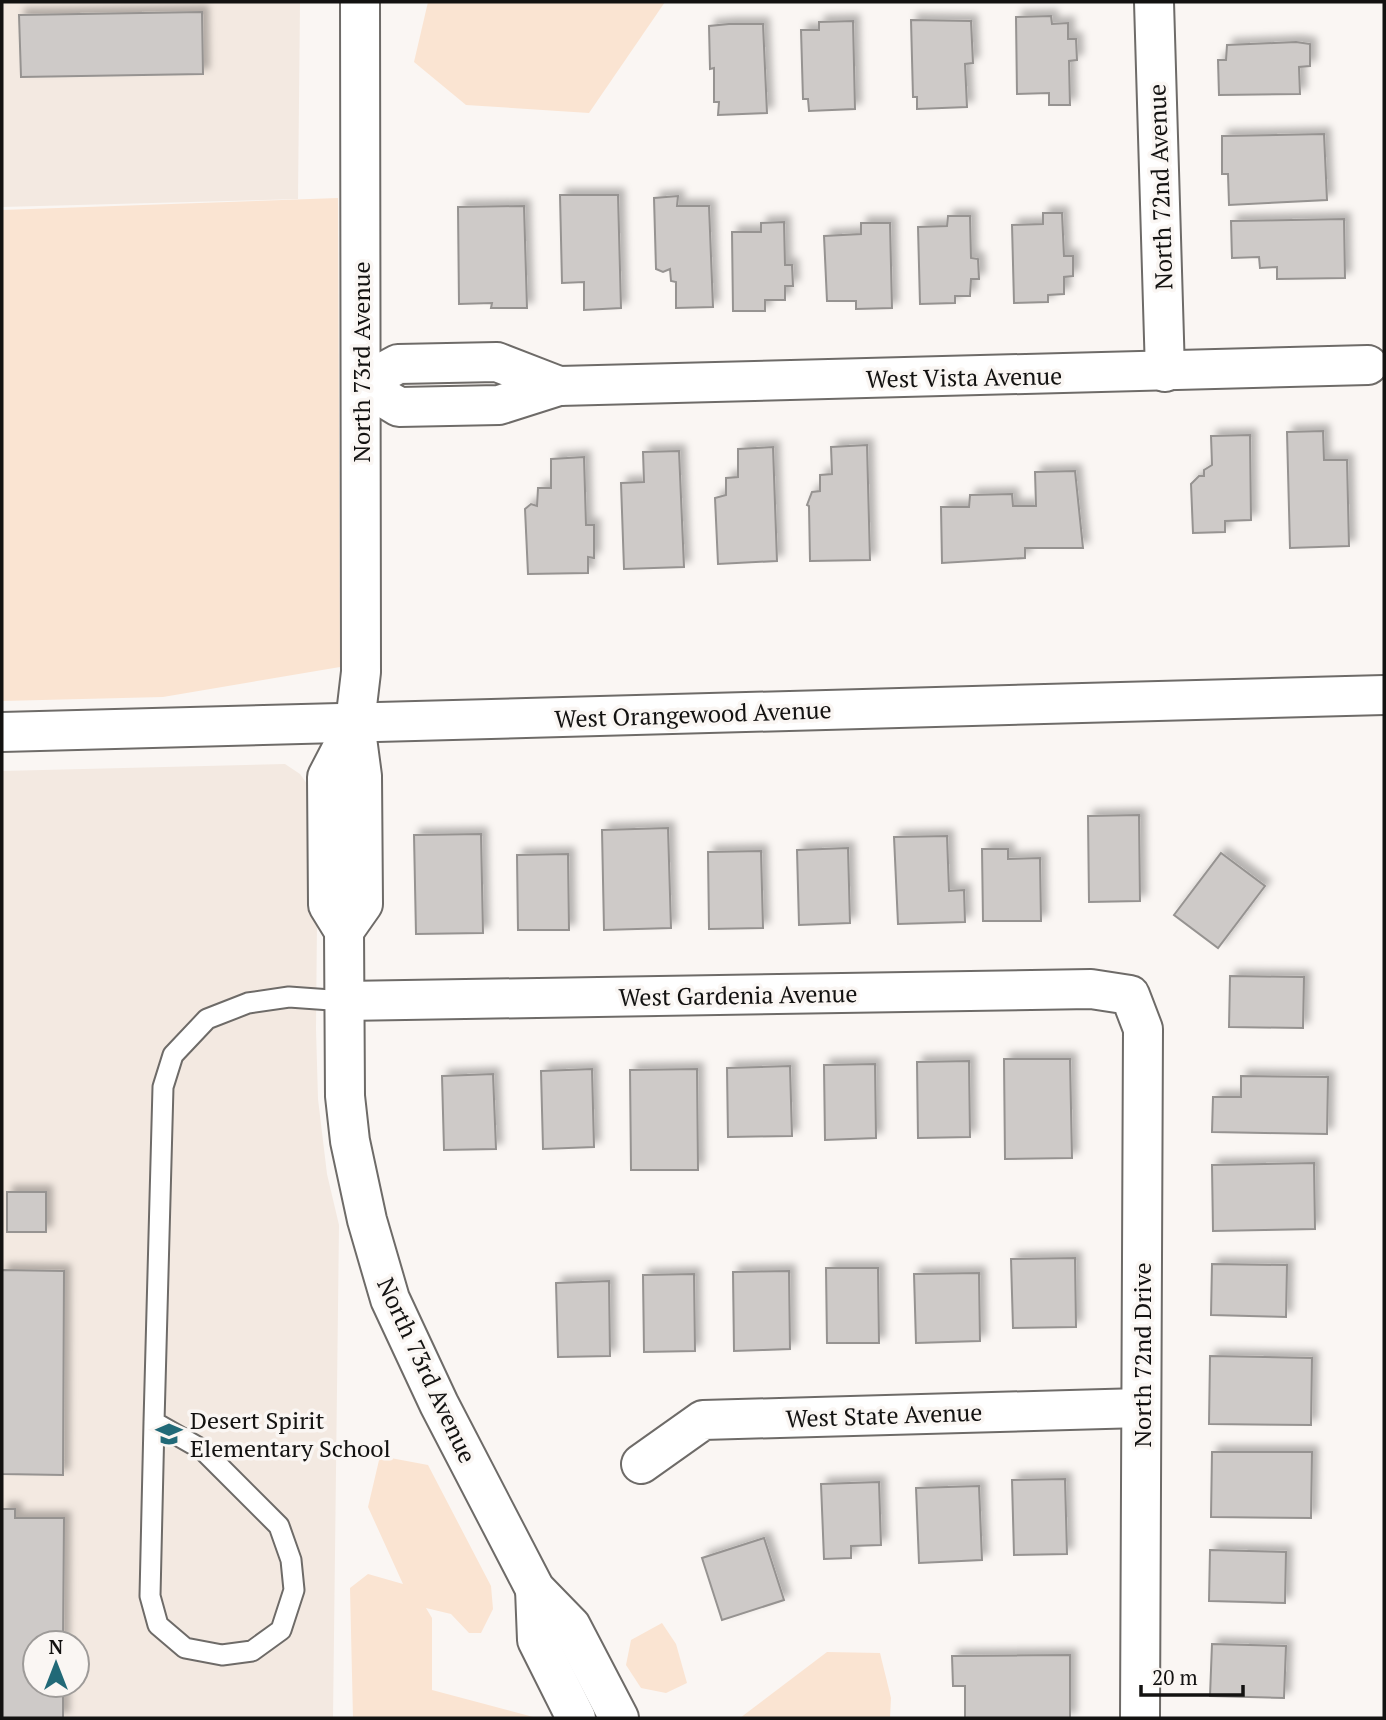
<svg xmlns="http://www.w3.org/2000/svg" width="1386" height="1720" font-family="'PT Serif',serif">
<style>
.built{fill:#f3e9e1;fill-rule:evenodd}
.green{fill:#fae4d2}
.building{fill:#cecac8;stroke:#969391;stroke-width:2;filter:url(#shadow)}
.lines{fill:none;stroke-linecap:round;stroke-linejoin:round}
.lane-casing{stroke:#6e6b68;stroke-width:23}
.street-casing{stroke:#6e6b68;stroke-width:42}
.secondary-casing{stroke:#6e6b68;stroke-width:42}
.lane{stroke:#fff;stroke-width:19}
.street{stroke:#fff;stroke-width:38}
.secondary{stroke:#fff;stroke-width:38}
.labels{text-anchor:middle;dominant-baseline:central;stroke-width:7;stroke-linejoin:round;paint-order:stroke}
.street-label{font-size:24px;fill:#131211;stroke:#faf6f3}
.poi-label{font-size:24px;fill:#131211;stroke:#faf6f3;text-anchor:start}
</style>
<defs>
<filter id="shadow"><feDropShadow dx="6" dy="-6" stdDeviation="3.5" flood-color="#0004"/></filter>
</defs>
<rect width="100%" height="100%" fill="#faf6f3"/>
<g class="built">
<polygon points="2,2 300,2 298,199 2,207"/>
<path d="M285,764L300,774L310,788L318,816L316,1029L318,1099L327,1174L339,1225L333,1718H2V771ZM35,1643H77V1685H35Z"/>
</g>
<g class="green">
<polygon points="428,2 665,2 589,113 466,105 414,62"/>
<polygon points="338,198 340,667 163,697 2,701 2,210"/>
<polygon points="380,1456 428,1465 491,1586 493,1609 481,1633 469,1633 451,1614 426,1608 432,1618 432,1690 537,1718 353,1718 350,1588 368,1574 403,1584 368,1507"/>
<polygon points="662,1623 676,1644 687,1683 666,1693 641,1688 626,1665 631,1640"/>
<polygon points="827,1652 880,1653 891,1698 890,1718 740,1718"/>
</g>
<g class="building">
<polygon points="202,12 203,74 21,77 19,15"/>
<polygon points="1051,16 1052,24 1068,23 1068,39 1076,39 1077,60 1069,61 1070,105 1049,105 1049,93 1017,94 1016,17"/>
<polygon points="911,20 971,21 973,63 965,64 967,107 917,109 917,97 913,97"/>
<polygon points="853,21 855,109 809,111 808,99 803,99 801,30 819,30 819,22"/>
<polygon points="729,24 763,24 767,113 718,115 719,102 714,102 714,68 710,69 709,26"/>
<polygon points="1296,42 1310,44 1310,66 1299,67 1300,94 1219,95 1218,60 1226,60 1227,45"/>
<polygon points="1324,134 1327,200 1229,205 1228,174 1222,174 1222,136"/>
<polygon points="560,195 618,195 621,308 584,310 584,282 562,283"/>
<polygon points="678,196 677,206 709,206 713,307 676,308 676,282 671,281 670,269 663,272 656,269 654,198"/>
<polygon points="524,206 527,308 491,308 492,303 459,304 458,207"/>
<polygon points="1043,213 1062,213 1064,256 1073,256 1073,276 1064,277 1064,294 1048,295 1048,302 1014,303 1012,225 1043,224"/>
<polygon points="948,216 970,216 971,258 978,259 979,279 971,279 970,296 955,296 955,303 920,304 918,227 947,226"/>
<polygon points="1344,219 1345,278 1277,279 1277,267 1260,268 1259,257 1232,258 1231,221"/>
<polygon points="784,222 785,265 792,265 793,286 785,286 785,300 765,300 765,311 733,311 732,232 761,232 761,223"/>
<polygon points="861,223 890,223 892,308 856,309 856,301 827,301 824,236 861,234"/>
<polygon points="1323,431 1324,460 1347,460 1349,546 1290,548 1287,432"/>
<polygon points="1250,435 1251,520 1225,521 1225,532 1193,533 1191,484 1199,476 1204,476 1204,470 1212,465 1211,436"/>
<polygon points="867,445 870,560 810,561 809,506 807,505 812,492 820,491 820,475 832,474 831,447"/>
<polygon points="773,447 777,561 718,564 715,498 726,495 726,478 738,477 738,449"/>
<polygon points="679,451 684,567 624,569 621,483 644,482 643,452"/>
<polygon points="584,457 586,525 594,525 594,558 588,557 588,573 528,574 525,509 531,504 537,506 538,488 551,488 551,459"/>
<polygon points="1075,471 1083,548 1025,548 1025,558 942,563 941,507 969,507 970,495 1012,494 1013,506 1036,506 1035,472"/>
<polygon points="1139,815 1140,901 1089,902 1088,816"/>
<polygon points="668,828 671,928 604,930 602,830"/>
<polygon points="481,834 483,933 416,934 414,835"/>
<polygon points="947,836 949,891 964,890 965,922 898,924 894,837"/>
<polygon points="848,848 850,923 799,925 797,850"/>
<polygon points="982,849 1008,849 1008,859 1040,858 1041,921 983,921"/>
<polygon points="761,851 763,928 709,929 708,852"/>
<polygon points="1221,853 1265,886 1218,948 1174,915"/>
<polygon points="568,854 569,930 518,930 517,855"/>
<polygon points="1230,976 1304,977 1303,1028 1229,1027"/>
<polygon points="1004,1059 1070,1059 1072,1158 1005,1159"/>
<polygon points="969,1061 970,1137 918,1138 917,1062"/>
<polygon points="875,1064 876,1138 825,1140 824,1065"/>
<polygon points="790,1066 792,1136 728,1137 727,1068"/>
<polygon points="592,1069 594,1147 543,1149 541,1071"/>
<polygon points="697,1069 698,1170 631,1170 630,1070"/>
<polygon points="493,1074 496,1149 444,1150 442,1076"/>
<polygon points="1241,1076 1328,1077 1327,1134 1212,1132 1213,1097 1241,1097"/>
<polygon points="1314,1163 1315,1229 1213,1231 1212,1165"/>
<rect x="7" y="1192" width="39" height="40"/>
<polygon points="1075,1258 1076,1327 1013,1328 1011,1259"/>
<polygon points="1212,1264 1287,1265 1286,1317 1211,1315"/>
<polygon points="826,1268 878,1268 879,1343 827,1343"/>
<polygon points="2,1270 64,1271 63,1475 2,1474"/>
<polygon points="789,1271 790,1349 734,1351 733,1272"/>
<polygon points="979,1273 980,1341 916,1343 914,1274"/>
<polygon points="694,1274 695,1351 644,1352 643,1275"/>
<polygon points="609,1281 610,1356 558,1357 556,1283"/>
<polygon points="1210,1356 1312,1358 1311,1425 1209,1424"/>
<polygon points="1212,1452 1312,1452 1311,1518 1211,1517"/>
<polygon points="1065,1479 1067,1554 1014,1555 1012,1480"/>
<polygon points="879,1482 881,1545 851,1546 851,1558 824,1559 821,1484"/>
<polygon points="979,1486 982,1560 919,1563 916,1488"/>
<polygon points="2,1509 15,1509 15,1518 64,1518 63,1643 35,1643 35,1685 63,1685 63,1718 2,1718"/>
<polygon points="764,1538 784,1600 722,1620 702,1558"/>
<polygon points="1210,1550 1286,1552 1285,1603 1209,1601"/>
<polygon points="1212,1644 1286,1646 1284,1698 1210,1696"/>
<polygon points="1070,1655 1070,1718 965,1718 965,1686 953,1686 952,1656"/>
</g>
<g class="lines">
<g class="lane-casing">
<polyline id="lane" points="154,1422 203,1450 279,1526 291,1560 294,1590 281,1630 252,1651 222,1655 185,1648 158,1625 150,1596 154,1422 163,1087 173,1055 207,1019 248,1003 289,997 345,1001"/>
</g>
<g class="street-casing">
<g id="street">
<polyline points="1154,2 1165,372"/>
<polyline points="361,384 399,407 499,405 559,386 1368,365"/>
<polyline points="361,384 398,364 497,362 559,386"/>
<polyline points="355,723 327,777 328,905 344,931 345,1096 350,1141 367,1220 390,1299 439,1404 535,1589 571,1626 619,1718"/>
<polyline points="344,931 363,904 362,776 355,723 361,672 360,2"/>
<polyline points="345,1001 1091,989 1130,995 1143,1029 1140,1718"/>
<polyline points="641,1464 703,1420 1141,1408"/>
<polyline points="535,1589 537,1640 576,1718"/>
</g>
</g>
<g class="secondary-casing">
<polyline id="secondary" points="2,732 1384,695"/>
</g>
<use href="#lane" class="lane"/>
<use href="#street" class="street"/>
<use href="#secondary" class="secondary"/>
</g>
<defs>
<g id="school-bare" transform="scale(2.1)"><path d="M0-5L7-2L0 1L-7-2ZM-4 1L0 2.5L4 1V4Q0 6-4 4Z" fill="#216977" stroke="#faf6f3" stroke-width="2.5" paint-order="stroke"/></g>
</defs>
<g fill-rule="evenodd">
<use href="#school-bare" x="169" y="1434"/>
</g>
<g class="labels">
<g class="street-label">
<text transform="translate(1160 187) rotate(-92)">North 72nd Avenue</text>
<text transform="translate(361 362) rotate(-90)">North 73rd Avenue</text>
<text transform="translate(964 377) rotate(-1)">West Vista Avenue</text>
<text transform="translate(693 714) rotate(-2)">West Orangewood Avenue</text>
<text transform="translate(738 995) rotate(-1)">West Gardenia Avenue</text>
<text transform="translate(1142 1355) rotate(-90)">North 72nd Drive</text>
<text transform="translate(427 1370) rotate(65)">North 73rd Avenue</text>
<text transform="translate(884 1415) rotate(-2)">West State Avenue</text>
</g>
<g class="poi-label">
<text x="190" y="1420">Desert Spirit<tspan x="190" dy="28">Elementary School</tspan></text>
</g>
</g>
<rect width="1386" height="1720" fill="none" stroke="#131211" stroke-width="7"/>
<g transform="translate(56 1664)"><circle r="33" fill="#faf6f3" stroke="#9e9b99" stroke-width="2"/>
<path d="M0-5L12 26L0 18L-12 26Z" fill="#216977"/>
<text y="-10" font-size="19" font-weight="bold" text-anchor="middle" fill="#131211">N</text>
</g>
<path d="M1141 1685v10h102v-10" fill="none" stroke="#131211" stroke-width="3.5"/>
<text x="1152" y="1685" font-size="21" fill="#131211" stroke="#faf6f3" stroke-width="5" paint-order="stroke">20 m</text>
</svg>
